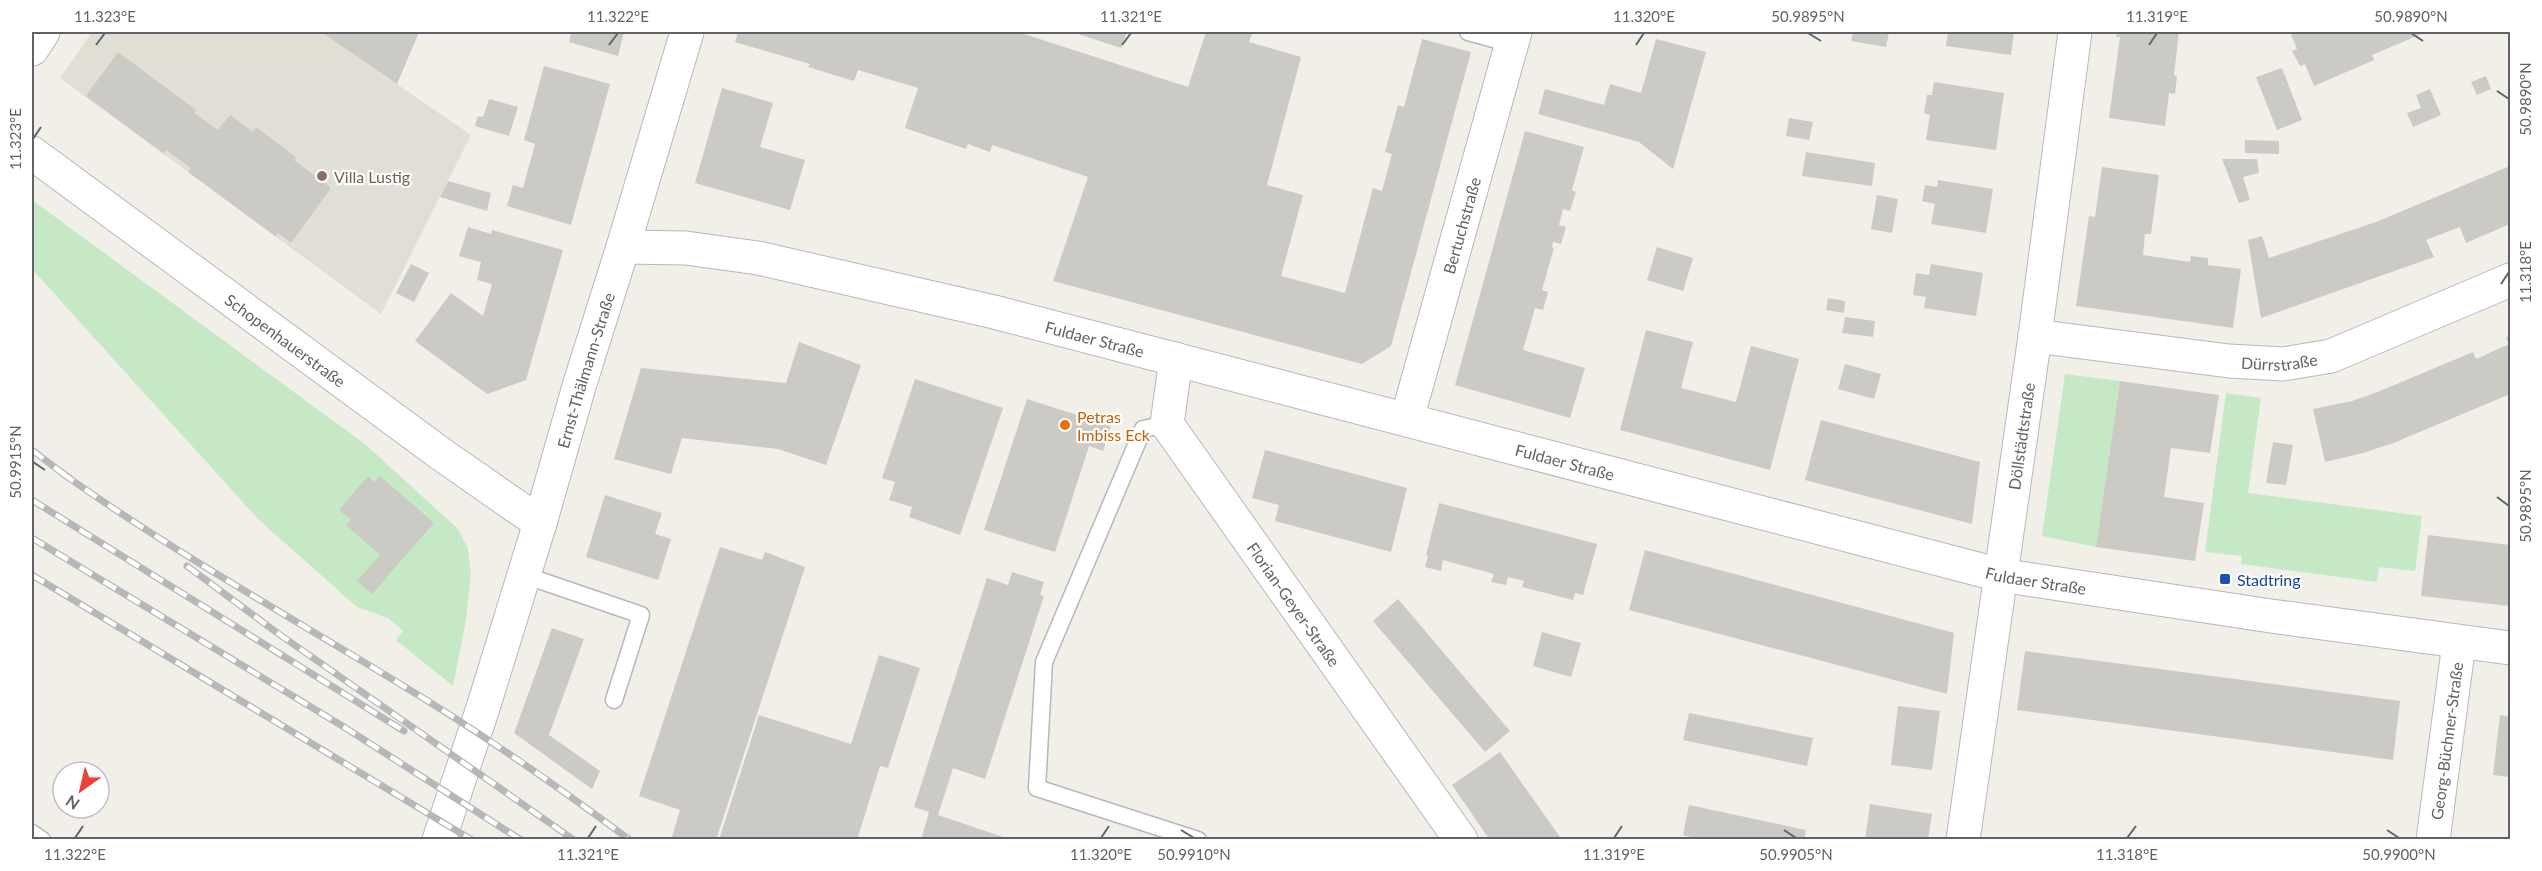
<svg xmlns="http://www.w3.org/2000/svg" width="2542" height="871" font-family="Lato,sans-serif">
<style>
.education{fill:#e1ded6}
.green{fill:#c5e8c5}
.building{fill:#cccac5}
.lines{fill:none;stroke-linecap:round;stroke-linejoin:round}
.service-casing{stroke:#b5b8bc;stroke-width:19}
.minor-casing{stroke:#b5b8bc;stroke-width:35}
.tertiary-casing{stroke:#b5b8bc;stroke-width:35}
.service{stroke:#fff;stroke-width:16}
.minor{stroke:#fff;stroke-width:33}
.tertiary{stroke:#fff;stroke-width:33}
.rail-casing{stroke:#b6b7b8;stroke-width:7}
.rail{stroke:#fff;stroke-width:4.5;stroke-dasharray:14;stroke-linecap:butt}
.ticks{fill:none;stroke:#5f6368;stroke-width:2}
.education-dot{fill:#8d6e63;stroke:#fff;stroke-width:2}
.food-dot{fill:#e8710a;stroke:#fff;stroke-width:2}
.transit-dot{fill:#1a4fb4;stroke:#fff;stroke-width:2}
.labels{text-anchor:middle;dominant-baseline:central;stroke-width:4.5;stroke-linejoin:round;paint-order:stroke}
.education-label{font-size:16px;fill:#785e54;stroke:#fff;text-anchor:start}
.street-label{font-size:16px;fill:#5f6368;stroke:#fff}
.food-label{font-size:16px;fill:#c56008;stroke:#fff;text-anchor:start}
.transit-label{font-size:16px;fill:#164399;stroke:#fff;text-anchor:start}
.neatline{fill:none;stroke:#5f6368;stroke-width:2}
.ticks-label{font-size:15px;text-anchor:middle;fill:#5f6368}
</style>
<rect width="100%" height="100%" fill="#f1efe8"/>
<polygon class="education" points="92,32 321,32 471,135 381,314 60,78"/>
<g class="green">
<polygon points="32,200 366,445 458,529 468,549 471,573 466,620 453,686 396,640 403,631 388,618 357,607 258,519 32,269"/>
<polygon points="2065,374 2120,381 2096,547 2042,536"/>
<polygon points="2226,393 2261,398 2248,493 2422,516 2415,571 2379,567 2377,582 2241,564 2242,556 2205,552"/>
</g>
<g class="building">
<polygon points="321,32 419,32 397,84"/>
<polygon points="566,32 624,32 618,56 569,42 571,33"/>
<polygon points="738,32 1018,32 1188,87 1206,32 1253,32 1249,42 1301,57 1267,185 1303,195 1281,276 1345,293 1373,188 1382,191 1392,154 1385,152 1398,105 1404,107 1422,39 1471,52 1391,346 1362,364 1053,281 1088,177 992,145 990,152 968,144 966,149 905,128 918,88 858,70 854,81 808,67 810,64 735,42"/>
<polygon points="1072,32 1127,32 1121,48"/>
<polygon points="1853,32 1889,32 1886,47 1851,41"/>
<polygon points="1948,32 2014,32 2011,55 1946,46"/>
<polygon points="2117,32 2179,32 2174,75 2177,76 2175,94 2169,93 2165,126 2109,118 2120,37 2116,37"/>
<polygon points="2290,32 2426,32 2372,55 2374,60 2314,86 2305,64 2300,66 2292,51 2297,49"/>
<polygon points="1656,39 1706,52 1673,169 1639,142 1538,114 1545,89 1604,105 1610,84 1641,93"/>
<polygon points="118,52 196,110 194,113 218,130 230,115 253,132 256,127 296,157 294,160 331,188 291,243 278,233 275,236 188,172 191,168 166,150 164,154 86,96"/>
<polygon points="544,66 610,84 571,225 507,206 513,185 523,188 535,144 524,140"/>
<polygon points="2282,68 2302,120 2277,130 2256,77"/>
<polygon points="2486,76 2491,89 2477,95 2471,82"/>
<polygon points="1934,82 2004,93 1996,150 1926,140 1930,115 1924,113 1927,95 1932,95"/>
<polygon points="722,88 773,103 760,147 805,160 790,210 695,183"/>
<polygon points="2430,89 2441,115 2413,127 2407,113 2421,108 2416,95"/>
<polygon points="489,99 518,107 509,136 475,126 478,116 483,117"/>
<polygon points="1789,118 1813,122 1809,140 1786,136"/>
<polygon points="1525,131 1584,147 1572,190 1576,192 1570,211 1563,209 1559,225 1566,227 1561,244 1553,242 1552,247 1554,248 1542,290 1548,292 1543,310 1535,308 1523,350 1585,368 1570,418 1455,385"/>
<polygon points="2245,140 2279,141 2279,154 2245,153"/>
<polygon points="1806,152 1875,163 1872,186 1802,176"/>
<polygon points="2222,159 2257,159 2259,173 2243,177 2250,200 2239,203"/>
<polygon points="2510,166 2510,224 2466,243 2460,227 2426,240 2434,257 2261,318 2248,240 2262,236 2269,258 2376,222"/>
<polygon points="2102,167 2159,175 2151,234 2145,234 2143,255 2190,262 2191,256 2208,258 2208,265 2241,269 2233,328 2076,306 2089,216 2095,217"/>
<polygon points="1938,180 1993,189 1986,233 1931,224 1935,204 1922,201 1925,185 1937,187"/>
<polygon points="448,181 491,193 487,211 440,197"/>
<polygon points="1877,195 1898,199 1892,233 1871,229"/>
<polygon points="468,227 491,234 492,230 563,250 526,380 487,394 415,341 451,293 483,316 492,284 477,280 481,262 459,256"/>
<polygon points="1657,247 1693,258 1683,291 1647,280"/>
<polygon points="411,264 429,273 414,302 396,293"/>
<polygon points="1931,264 1983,273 1976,316 1924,308 1926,297 1913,295 1916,273 1929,275"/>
<polygon points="1828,298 1845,301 1844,313 1826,310"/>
<polygon points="1845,317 1875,321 1873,337 1842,333"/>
<polygon points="1646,330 1693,342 1681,388 1736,402 1751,346 1799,359 1770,470 1620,430"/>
<polygon points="2510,336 2510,394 2396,442 2363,453 2325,462 2313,409 2352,401 2380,391 2473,352 2476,359 2509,344 2506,338"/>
<polygon points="799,342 861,365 826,465 778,449 682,438 671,474 614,459 641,368 786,383"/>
<polygon points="1845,364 1881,374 1874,399 1838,389"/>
<polygon points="915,379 1003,408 960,535 909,517 912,507 889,500 895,482 882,478"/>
<polygon points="2120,381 2219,395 2210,453 2171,448 2164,497 2204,503 2195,561 2096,547"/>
<polygon points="1027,399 1111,426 1103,451 1089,446 1055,552 984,530"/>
<polygon points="1821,420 1980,462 1972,524 1805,480"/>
<polygon points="2273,442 2293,445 2286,485 2266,483"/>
<polygon points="1265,450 1407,488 1391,552 1275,521 1279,505 1252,498"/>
<polygon points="368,476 374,482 380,476 434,523 372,594 357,581 380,555 346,525 351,520 339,510"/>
<polygon points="605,495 662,513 655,534 671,539 658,580 586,557"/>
<polygon points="1439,503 1597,544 1583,595 1575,593 1573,600 1522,587 1524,581 1508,577 1506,585 1491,582 1494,574 1443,560 1441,571 1425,567 1428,556 1426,555"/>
<polygon points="2428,535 2510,545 2509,606 2421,596"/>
<polygon points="720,547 762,560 765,552 805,567 716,840 671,840 680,810 639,796"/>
<polygon points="1645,550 1954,633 1947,694 1629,610"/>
<polygon points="1012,572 1044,582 1040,595 1044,596 985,779 953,768 938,815 1012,840 921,840 929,812 914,807 987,578 1008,585"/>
<polygon points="1398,599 1510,731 1485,752 1373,621"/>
<polygon points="552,628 584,639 549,735 600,771 592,789 514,733"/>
<polygon points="1542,632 1581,643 1571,677 1533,666"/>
<polygon points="2025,651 2400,701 2393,760 2017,710"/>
<polygon points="879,655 920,668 888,768 880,766 857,840 719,840 759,715 851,744"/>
<polygon points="1898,706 1940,711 1932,770 1891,765"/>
<polygon points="1689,713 1813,738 1807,766 1683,740"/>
<polygon points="2500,715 2510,717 2510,777 2493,775"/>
<polygon points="1500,752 1562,840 1490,840 1485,833 1452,785"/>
<polygon points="1870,804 1932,814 1928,840 1865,840"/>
<polygon points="1689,805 1806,830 1804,840 1702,840 1683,835"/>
</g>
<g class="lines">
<g class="service-casing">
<g id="service">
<polyline points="1468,32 1512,44"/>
<polyline points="1167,424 1143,429 1044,662 1037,788 1198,840"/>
<polyline points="524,575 641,615 614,700"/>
<polyline points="32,833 42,840"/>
</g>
</g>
<g class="minor-casing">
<g id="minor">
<polyline points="32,49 43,32"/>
<path id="s1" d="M32,153L441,454L540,523"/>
<path id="s2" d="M2035,336L2229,361L2283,364L2331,356L2510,280"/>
<path id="s3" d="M1176,359L1167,424L1461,840"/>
<path id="s4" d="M1407,419L1515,32"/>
<path id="s5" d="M1963,840L2035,336L2075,32"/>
<path id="s6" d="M2433,840L2459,643"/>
</g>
</g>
<g class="tertiary-casing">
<g id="tertiary">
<path id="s7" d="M623,247L686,248L758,258L994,312L2000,575L2271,616L2510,648"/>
<path id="s8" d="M439,840L483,708L540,523L580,383L623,247L687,32"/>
</g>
</g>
<use href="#service" class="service"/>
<use href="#minor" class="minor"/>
<use href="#tertiary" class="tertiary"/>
<g class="rail-casing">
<g id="rail">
<polyline points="32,450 69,478"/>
<path d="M62,473C173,552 289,616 405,687C483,734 557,786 630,840"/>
<polyline points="32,500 404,731"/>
<polyline points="32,538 344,727 521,840"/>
<polyline points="187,566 276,632 574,840"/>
<polyline points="32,575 472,840"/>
</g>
</g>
<use href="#rail" class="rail"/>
</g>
<path class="ticks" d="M1808,33L1821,41M2411,33L2423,41M96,45L105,33M609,45L618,33M1122,45L1131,33M1636,45L1644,33M2149,45L2157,33M2497,91L2509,99M33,139L41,127M2501,284L2509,272M33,462L45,470M2497,497L2509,506M1181,830L1194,838M1784,830L1796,838M2387,830L2399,838M75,838L83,826M588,838L596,826M1101,838L1109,826M1614,838L1622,826M2127,838L2136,826"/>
<circle class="education-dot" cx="322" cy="176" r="6"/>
<circle class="food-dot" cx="1065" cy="425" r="6"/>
<rect class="transit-dot" x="2219" y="573" width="12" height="12" rx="3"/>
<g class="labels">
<g class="education-label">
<text x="334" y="176">Villa Lustig</text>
</g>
<g class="street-label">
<text stroke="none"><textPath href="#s4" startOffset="201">Bertuchstraße</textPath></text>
<text stroke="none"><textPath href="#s7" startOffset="482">Fuldaer Straße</textPath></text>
<text stroke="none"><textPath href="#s1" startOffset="315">Schopenhauerstraße</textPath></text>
<text stroke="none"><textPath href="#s2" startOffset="246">Dürrstraße</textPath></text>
<text stroke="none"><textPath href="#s8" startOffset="492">Ernst-Thälmann-Straße</textPath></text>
<text stroke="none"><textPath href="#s5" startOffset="408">Döllstädtstraße</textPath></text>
<text stroke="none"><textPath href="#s7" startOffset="968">Fuldaer Straße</textPath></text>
<text stroke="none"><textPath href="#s7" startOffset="1454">Fuldaer Straße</textPath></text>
<text stroke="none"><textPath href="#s3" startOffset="286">Florian-Geyer-Straße</textPath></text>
<text stroke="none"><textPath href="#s6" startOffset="100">Georg-Büchner-Straße</textPath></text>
</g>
<g class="food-label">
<text x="1077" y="416">Petras<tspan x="1077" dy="18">Imbiss Eck</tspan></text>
</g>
<g class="transit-label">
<text x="2237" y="579">Stadtring</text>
</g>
</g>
<rect width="2542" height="871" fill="none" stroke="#ffffff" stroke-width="66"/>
<g transform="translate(81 790) rotate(214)"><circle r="28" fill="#ffffff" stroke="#bfc1c3" stroke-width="1.5"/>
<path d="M0-4.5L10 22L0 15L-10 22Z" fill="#ea4335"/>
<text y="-9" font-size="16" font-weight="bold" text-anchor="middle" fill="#5f6368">N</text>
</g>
<rect x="33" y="33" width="2476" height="805" class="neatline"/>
<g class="ticks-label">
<text x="105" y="22">11.323°E</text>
<text x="618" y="22">11.322°E</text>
<text x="1131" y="22">11.321°E</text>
<text x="1644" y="22">11.320°E</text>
<text x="1808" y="22">50.9895°N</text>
<text x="2157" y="22">11.319°E</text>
<text x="2411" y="22">50.9890°N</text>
<text transform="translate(2526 99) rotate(-90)" y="5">50.9890°N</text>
<text transform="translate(16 139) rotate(-90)" y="5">11.323°E</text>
<text transform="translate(2526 272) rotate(-90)" y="5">11.318°E</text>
<text transform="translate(16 462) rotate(-90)" y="5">50.9915°N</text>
<text transform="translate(2526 506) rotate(-90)" y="5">50.9895°N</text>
<text x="75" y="860">11.322°E</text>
<text x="588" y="860">11.321°E</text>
<text x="1101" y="860">11.320°E</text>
<text x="1194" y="860">50.9910°N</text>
<text x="1614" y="860">11.319°E</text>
<text x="1796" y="860">50.9905°N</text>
<text x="2127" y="860">11.318°E</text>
<text x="2399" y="860">50.9900°N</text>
</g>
</svg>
